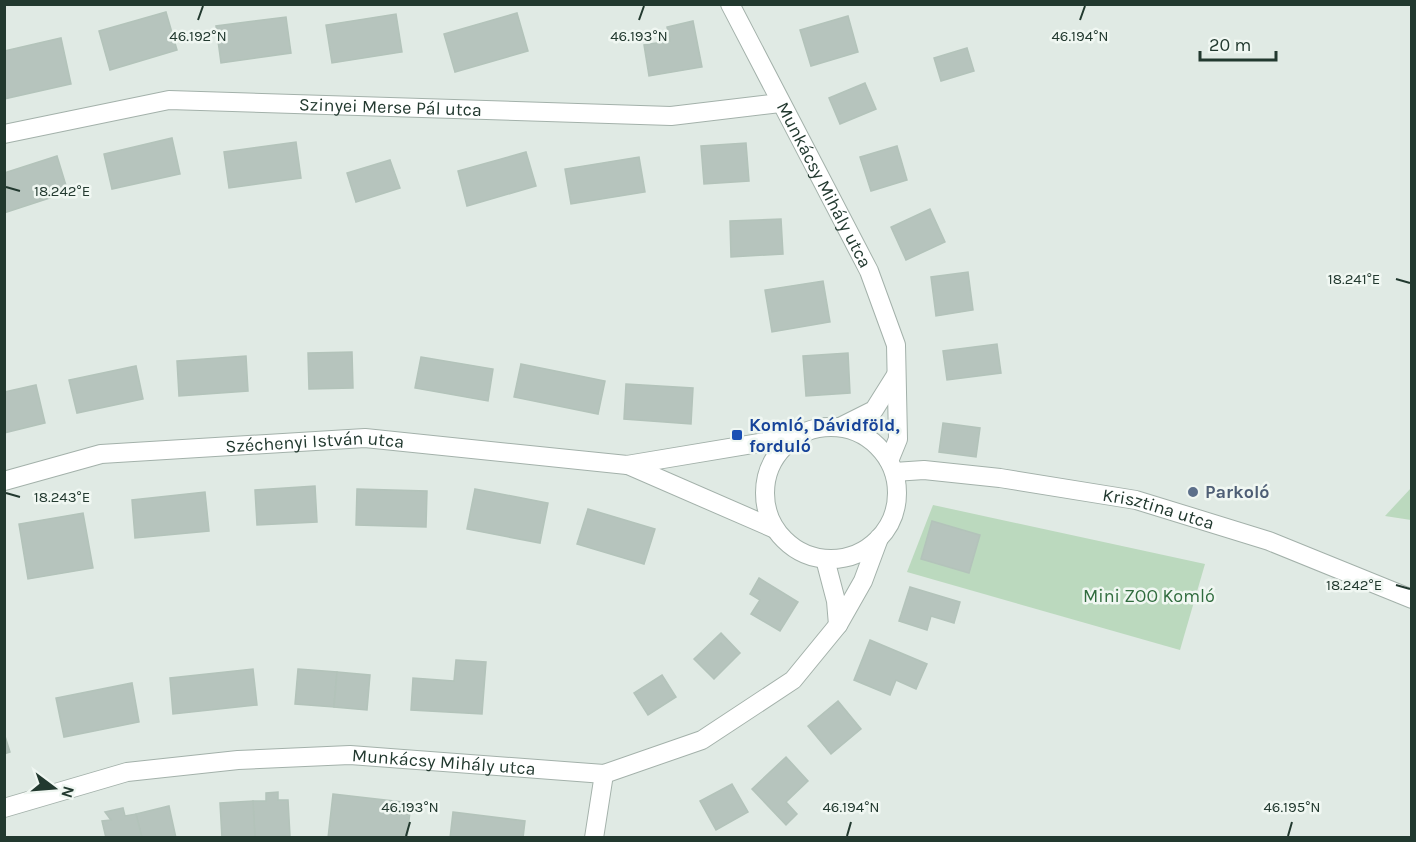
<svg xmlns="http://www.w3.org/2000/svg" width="1416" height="842" font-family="Karla,sans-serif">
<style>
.green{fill:#bbd9be}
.building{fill:#b6c4bd;stroke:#b3c3ba;stroke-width:1.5}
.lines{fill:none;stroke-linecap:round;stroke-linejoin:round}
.minor-casing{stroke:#a3b1aa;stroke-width:20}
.minor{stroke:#fff;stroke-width:18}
.ticks{fill:none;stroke:#22392f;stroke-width:2}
.transit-dot{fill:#1a4fb4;stroke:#f0f7f2;stroke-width:2}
.service-dot{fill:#5c6f8a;stroke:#f0f7f2;stroke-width:2}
.labels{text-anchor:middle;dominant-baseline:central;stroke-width:5;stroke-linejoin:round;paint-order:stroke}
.street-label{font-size:18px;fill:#22392f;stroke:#f0f7f2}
.transit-label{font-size:18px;font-weight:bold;fill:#164399;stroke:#f0f7f2;text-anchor:start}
.service-label{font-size:18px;font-weight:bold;fill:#4e5e75;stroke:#f0f7f2;text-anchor:start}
.park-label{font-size:18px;fill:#306c3e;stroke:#f0f7f2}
.ticks-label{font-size:15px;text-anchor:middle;fill:#22392f;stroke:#f0f7f2;stroke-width:5;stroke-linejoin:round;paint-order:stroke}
</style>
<rect width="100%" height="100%" fill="#e0eae4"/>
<g class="green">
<polygon points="1411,488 1411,520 1385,516"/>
<polygon points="933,505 1205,564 1180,650 907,572"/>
</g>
<g class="building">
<polygon points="166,12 177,50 110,70 99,31"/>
<polygon points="517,13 528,51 455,72 444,34"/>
<polygon points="396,14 402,52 332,63 326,25"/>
<polygon points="848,16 858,52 811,66 800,30"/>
<polygon points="286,17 291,53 221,63 216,26"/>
<polygon points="693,21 702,67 649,76 644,45 670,41 667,27"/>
<polygon points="61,38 71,84 4,99 4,51"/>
<polygon points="967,48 974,71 941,81 934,58"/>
<polygon points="865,83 876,109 840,124 829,98"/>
<polygon points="172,138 180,174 112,189 104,154"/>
<polygon points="296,142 301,178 229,188 224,152"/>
<polygon points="746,143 749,181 704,184 701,146"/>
<polygon points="897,146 907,180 871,191 860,157"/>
<polygon points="526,152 536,186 467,206 458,171"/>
<polygon points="57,156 68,192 4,213 4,173"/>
<polygon points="639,157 645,192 571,204 565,169"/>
<polygon points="390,160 400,188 356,202 347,173"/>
<polygon points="930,209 945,242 906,260 891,227"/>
<polygon points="781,219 783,254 731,257 730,221"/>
<polygon points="968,272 973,310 936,316 931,277"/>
<polygon points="823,281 830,322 772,332 765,290"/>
<polygon points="997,344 1001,373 947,380 943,351"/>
<polygon points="352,352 353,388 309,389 308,353"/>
<polygon points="848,353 850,393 806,396 803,356"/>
<polygon points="246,356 248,391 179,396 177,361"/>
<polygon points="421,357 493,369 488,401 415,388"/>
<polygon points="521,364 605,381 598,414 514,397"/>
<polygon points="136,366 143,399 77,413 69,380"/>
<polygon points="626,384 693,388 691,424 624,419"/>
<polygon points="36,385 45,423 4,433 4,392"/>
<polygon points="943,423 980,428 976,457 939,452"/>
<polygon points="315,486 317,522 257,525 255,490"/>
<polygon points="357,489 427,491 426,527 356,525"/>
<polygon points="475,489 548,503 540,543 467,529"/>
<polygon points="205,492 209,531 135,538 132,500"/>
<polygon points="588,509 655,529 644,564 577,544"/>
<polygon points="83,513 93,568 28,579 19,524"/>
<polygon points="932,521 980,535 969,573 921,559"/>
<polygon points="759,578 798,602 780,631 751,614 760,600 750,594"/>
<polygon points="910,587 960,602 954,623 931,616 927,630 899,621"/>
<polygon points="721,633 740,653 714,679 694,659"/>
<polygon points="870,640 927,664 916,689 896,680 890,695 854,680"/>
<polygon points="456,660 486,662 482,714 411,710 413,678 454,681"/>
<polygon points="253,669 257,705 173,714 170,678"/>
<polygon points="298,669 337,672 334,707 295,704"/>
<polygon points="337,672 370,675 367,710 334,707"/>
<polygon points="662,675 676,697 648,715 634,693"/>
<polygon points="132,683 139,722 64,737 56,698"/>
<polygon points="838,701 861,729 831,754 808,726"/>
<polygon points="4,733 10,752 4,754"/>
<polygon points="786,757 808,781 786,802 797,814 786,825 752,789"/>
<polygon points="732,784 748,812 716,830 700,801"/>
<polygon points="278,792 278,800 288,800 290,836 255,838 253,801 266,801 266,793"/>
<polygon points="333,794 411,803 407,838 328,838"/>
<polygon points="253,801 255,838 222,838 220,803"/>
<polygon points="169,806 176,838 142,838 136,814"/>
<polygon points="123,808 125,816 136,814 142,838 106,838 102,821 111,820 105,812"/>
<polygon points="453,812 525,821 523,838 450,838"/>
</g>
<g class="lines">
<g class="minor-casing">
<g id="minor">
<path id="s1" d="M730,4L869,271L896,345L898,439L889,461"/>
<path id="s2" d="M4,134L169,100L671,116L780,103"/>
<polyline points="840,427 874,410 896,375"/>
<circle cx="831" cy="493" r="66"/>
<polyline points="628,465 775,529"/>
<path id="s3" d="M894,472L924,470L1000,478L1136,500L1269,541L1412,599"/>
<path id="s4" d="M4,481L101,454L365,438L627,465L794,437"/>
<polyline points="825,559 836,601 838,625"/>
<path id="s5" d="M4,808L127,772L238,760L350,755L604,774L702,740L793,680L838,625L863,581L879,538"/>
<polyline points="594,838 604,774"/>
</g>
</g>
<use href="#minor" class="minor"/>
</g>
<path class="ticks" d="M198,20L203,6M639,20L644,6M1080,20L1085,6M6,187L20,191M1396,279L1410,283M6,493L20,497M1396,585L1410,589M406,836L410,822M847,836L851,822M1288,836L1292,822"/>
<rect class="transit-dot" x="731" y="429" width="12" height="12" rx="3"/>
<circle class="service-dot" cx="1193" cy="492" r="6"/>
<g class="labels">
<g class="street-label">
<text stroke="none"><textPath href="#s2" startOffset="390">Szinyei Merse Pál utca</textPath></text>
<text stroke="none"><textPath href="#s1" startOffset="204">Munkácsy Mihály utca</textPath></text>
<text stroke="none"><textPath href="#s4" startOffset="315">Széchenyi István utca</textPath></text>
<text stroke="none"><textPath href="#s3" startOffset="268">Krisztina utca</textPath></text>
<text stroke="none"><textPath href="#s5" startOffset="446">Munkácsy Mihály utca</textPath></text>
</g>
<g class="transit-label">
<text x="749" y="425">Komló, Dávidföld,<tspan x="749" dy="21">forduló</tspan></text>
</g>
<g class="service-label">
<text x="1205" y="492">Parkoló</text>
</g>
<g class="park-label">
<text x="1149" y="596">Mini ZOO Komló</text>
</g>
</g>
<g class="ticks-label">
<text x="198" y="41">46.192°N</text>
<text x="639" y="41">46.193°N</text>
<text x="1080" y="41">46.194°N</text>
<text x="62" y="196">18.242°E</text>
<text x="1354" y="284">18.241°E</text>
<text x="62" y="502">18.243°E</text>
<text x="1354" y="590">18.242°E</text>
<text x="410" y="812">46.193°N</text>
<text x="851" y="812">46.194°N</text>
<text x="1292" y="812">46.195°N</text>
</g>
<rect width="1416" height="842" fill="none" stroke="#22392f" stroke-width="12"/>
<g transform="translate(54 788) rotate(106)" stroke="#f0f7f2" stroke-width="4.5" paint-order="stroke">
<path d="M0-4.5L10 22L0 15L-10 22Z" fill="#22392f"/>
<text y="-9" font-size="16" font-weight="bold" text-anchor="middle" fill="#22392f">N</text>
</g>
<path d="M1200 51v9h76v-9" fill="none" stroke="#22392f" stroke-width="3"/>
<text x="1209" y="51" font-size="18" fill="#22392f" stroke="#f0f7f2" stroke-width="4.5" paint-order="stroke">20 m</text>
</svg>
